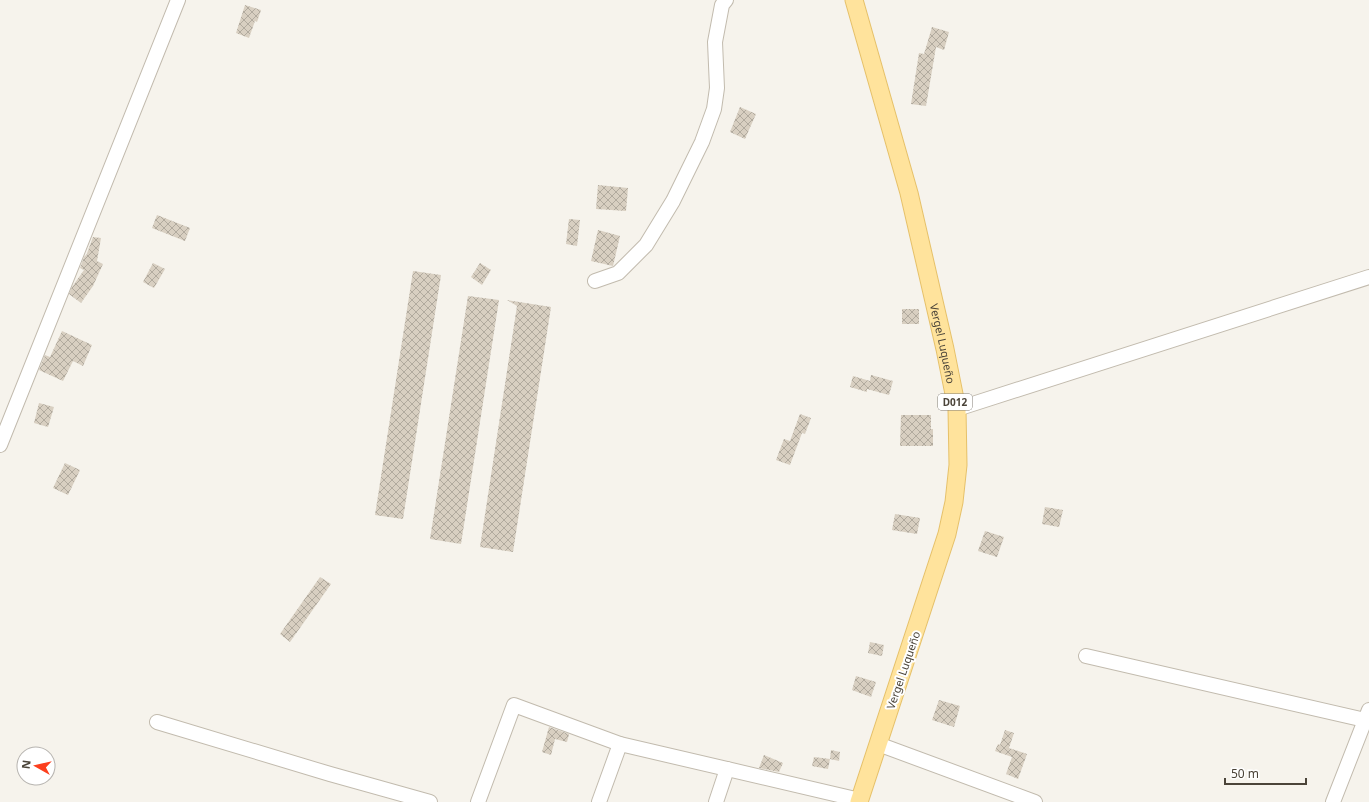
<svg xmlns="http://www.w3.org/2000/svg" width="1369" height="802" font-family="'Noto Sans',sans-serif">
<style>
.building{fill:url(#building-cross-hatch)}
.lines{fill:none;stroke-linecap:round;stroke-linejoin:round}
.minor-casing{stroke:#c2bbae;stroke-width:16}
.major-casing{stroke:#e6c16a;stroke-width:19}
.minor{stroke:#fff;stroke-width:14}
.major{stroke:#ffe39c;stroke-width:17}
.labels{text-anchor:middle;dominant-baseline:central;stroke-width:4;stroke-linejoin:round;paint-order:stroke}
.shield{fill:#fff;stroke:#817c74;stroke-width:1}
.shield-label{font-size:10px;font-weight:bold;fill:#4b4439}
.street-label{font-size:11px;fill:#4b4439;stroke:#fff}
</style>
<defs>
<pattern id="building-cross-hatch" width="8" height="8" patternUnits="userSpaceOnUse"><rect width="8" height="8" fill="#d8cfc1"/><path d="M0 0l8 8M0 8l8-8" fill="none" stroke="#b1aa9e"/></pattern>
</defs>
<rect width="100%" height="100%" fill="#f6f3ec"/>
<g class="building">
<polygon points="245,5 261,10 257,22 255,21 249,38 236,33"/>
<polygon points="932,27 949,32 944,50 936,47 926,106 911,104 919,53 924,54"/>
<polygon points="740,107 756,114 745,139 730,132"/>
<polygon points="598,185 628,188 626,211 596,209"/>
<polygon points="157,215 190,228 185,241 152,228"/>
<polygon points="569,219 580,220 577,246 566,244"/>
<polygon points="598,230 620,236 613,266 591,261"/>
<polygon points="93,237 101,238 97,261 103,264 93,286 81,303 69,294 72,287 84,270 80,268 85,255 86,256"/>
<polygon points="153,263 165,269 154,288 143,282"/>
<polygon points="480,263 491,270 482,285 471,277"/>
<polygon points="413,271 441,275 403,519 375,515"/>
<polygon points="468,296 499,300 461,544 430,539"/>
<polygon points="507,300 551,307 513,552 480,547 517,306"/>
<rect x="902" y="309" width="17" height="15"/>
<polygon points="62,331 92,345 83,366 73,361 63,381 39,370 45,355 50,357"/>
<polygon points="871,375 893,381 889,395 867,389 867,392 850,387 853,376 870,381"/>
<polygon points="39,403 54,407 48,427 34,423"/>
<polygon points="800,414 811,418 805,434 802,433 790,465 776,460 784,439 790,441"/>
<polygon points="901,415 931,415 931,429 933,429 933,446 900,446"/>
<polygon points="65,463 80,470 68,495 53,488"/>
<polygon points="1045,507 1063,510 1059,527 1042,524"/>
<polygon points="895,514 920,518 917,534 892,530"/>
<polygon points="985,531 1004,537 997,557 978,551"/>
<polygon points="320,577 331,584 290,642 280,634"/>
<polygon points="870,642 884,645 882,656 868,653"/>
<polygon points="856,676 876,682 871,697 852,690"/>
<polygon points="939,700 960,706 954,727 932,720"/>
<polygon points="549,727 569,734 567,742 555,739 551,755 542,752"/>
<polygon points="1005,730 1014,733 1009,748 1027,754 1018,779 1006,774 1012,757 995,751 998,744 1000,745"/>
<polygon points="831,750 840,752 839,761 830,759"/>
<polygon points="764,755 783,763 779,772 759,768"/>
<polygon points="814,757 830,759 828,769 812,766"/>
</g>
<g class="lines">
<g class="minor-casing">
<g id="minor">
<polyline points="595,281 618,273 646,245 673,201 702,142 714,109 717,88 715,42 722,5 726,0"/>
<polyline points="957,409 1369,277"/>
<polyline points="0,445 178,0"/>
<polyline points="1086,656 1369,721"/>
<polyline points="157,722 330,774 430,802"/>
<polyline points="878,744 1035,802"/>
<polyline points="478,802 514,705 620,744 860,800"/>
<polyline points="599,802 620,744"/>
<polyline points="716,802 727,769"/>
<polyline points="1333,802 1369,710"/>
</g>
</g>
<g class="major-casing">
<g id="major">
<path id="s1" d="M854,0L909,193L945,349L957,409L958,465L954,502L947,534L859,802"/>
</g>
</g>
<use href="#minor" class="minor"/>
<use href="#major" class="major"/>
</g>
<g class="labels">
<rect class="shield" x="938" y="394" width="34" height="16" rx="3"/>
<g class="shield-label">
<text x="955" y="402">D012</text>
</g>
<g class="street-label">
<text stroke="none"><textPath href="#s1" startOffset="355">Vergel Luqueño</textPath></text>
<text transform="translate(903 670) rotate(-71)">Vergel Luqueño</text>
</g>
</g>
<g transform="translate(36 766) rotate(278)"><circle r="19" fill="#ffffff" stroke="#b7b4b0"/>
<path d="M0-3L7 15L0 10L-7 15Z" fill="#fc3f1d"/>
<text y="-6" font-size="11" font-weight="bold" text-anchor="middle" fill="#4b4439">N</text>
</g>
<path d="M1225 778v6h81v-6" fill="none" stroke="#4b4439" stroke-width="2"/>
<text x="1231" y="778" font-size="12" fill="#4b4439" stroke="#ffffff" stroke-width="3" paint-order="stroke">50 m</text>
</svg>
